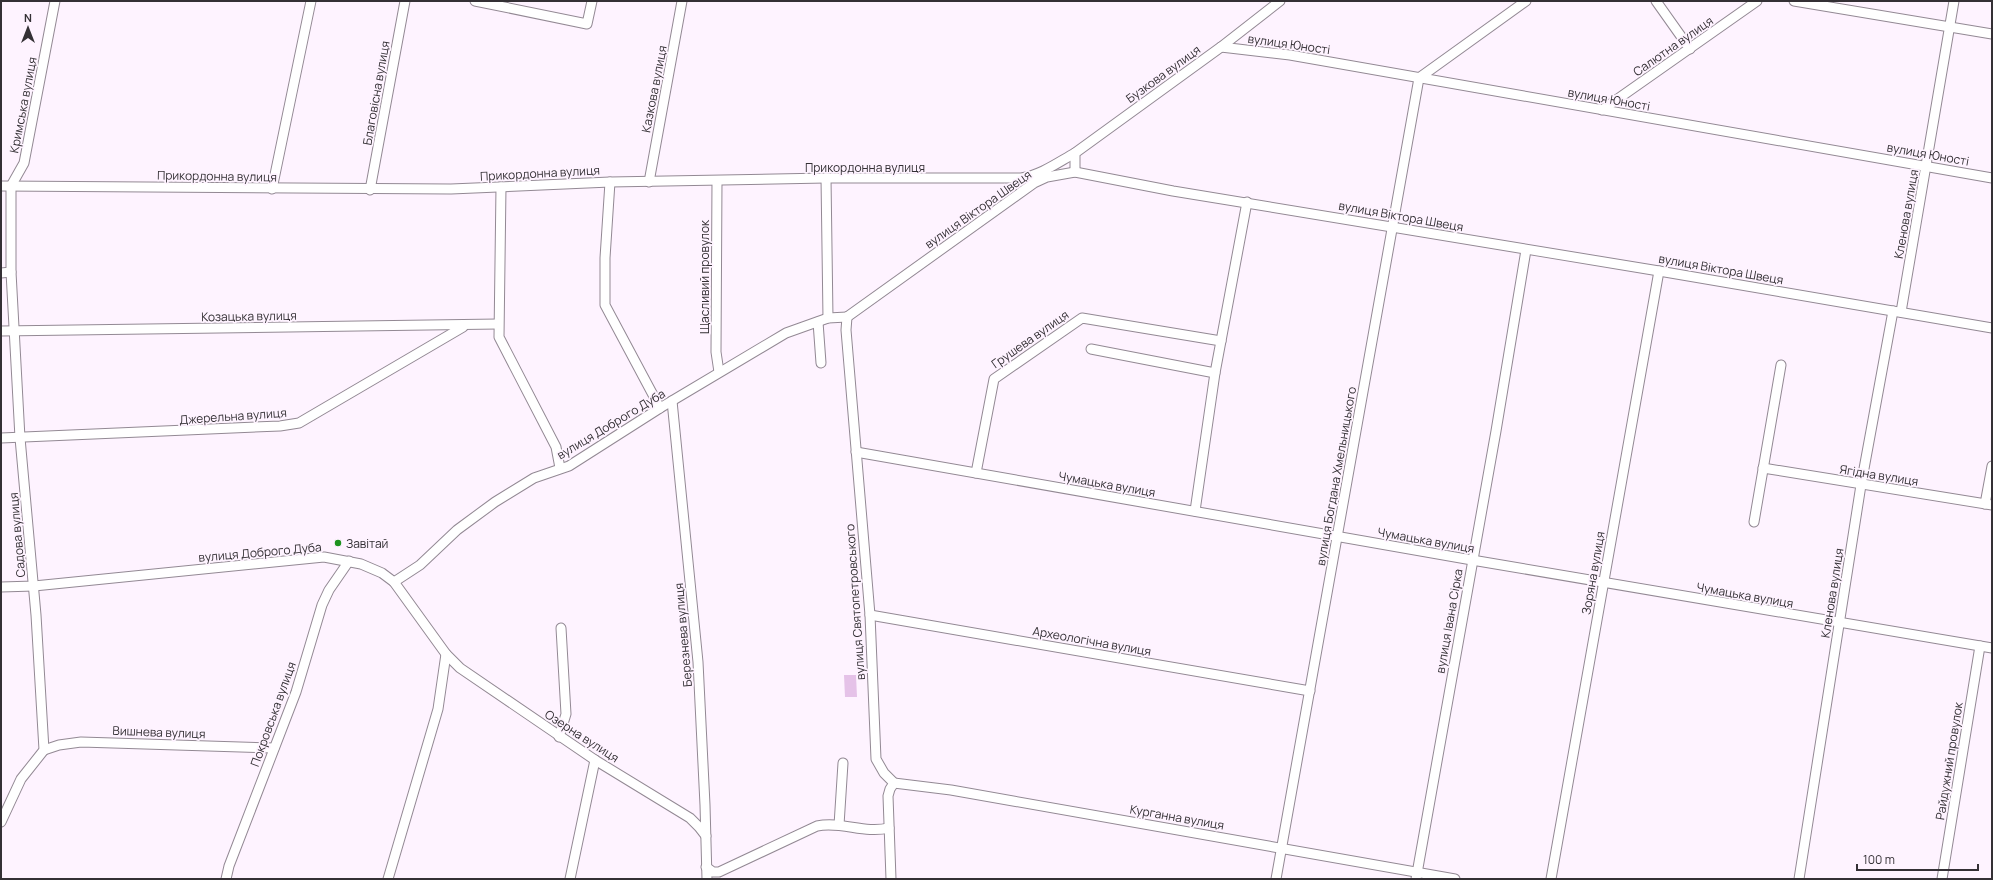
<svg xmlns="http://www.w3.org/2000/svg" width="1993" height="880" font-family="Manrope,sans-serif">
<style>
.green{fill:#e5c2e8}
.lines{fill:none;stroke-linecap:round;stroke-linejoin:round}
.minor-casing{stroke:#938994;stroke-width:11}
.minor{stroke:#fff;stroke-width:9}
.poi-dot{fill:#1e931f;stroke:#fef3ff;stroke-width:1.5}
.labels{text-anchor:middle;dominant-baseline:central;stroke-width:3.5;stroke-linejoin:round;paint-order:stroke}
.street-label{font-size:12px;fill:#343035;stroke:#fef3ff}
.poi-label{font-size:12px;fill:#343035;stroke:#fef3ff;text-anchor:start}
</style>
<rect width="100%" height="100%" fill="#fef3ff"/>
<polygon class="green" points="844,675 856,675 857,697 845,697"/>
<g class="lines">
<g class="minor-casing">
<g id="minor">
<polyline points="475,1 587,24 592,1"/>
<polyline points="1656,1 1690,49"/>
<polyline points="1794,1 1992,34"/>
<polyline points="1221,47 1290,55 1992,178"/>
<polyline points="1602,110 1757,1"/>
<polyline points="1075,172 1075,153 1221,47 1280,1"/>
<polyline points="826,178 828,318"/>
<polyline points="717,181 716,352 719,372"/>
<polyline points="610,182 605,258 605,305 660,408"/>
<polyline points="649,182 682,1"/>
<path d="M1,186L451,189L610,182L826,178H1021C1041,175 1057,163 1075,153"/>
<polyline points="501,187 499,337 556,447 560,468"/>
<polyline points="272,189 311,1"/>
<polyline points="370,190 405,1"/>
<polyline points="1,273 11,272"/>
<polyline points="1901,312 1954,1"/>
<polyline points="847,317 1034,183 1047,177 1075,172 1173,191 1659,271 1992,328"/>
<polyline points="847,317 846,330 870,615 876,759 884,773 894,783 890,789 888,796 891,879"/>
<polyline points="818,322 821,363"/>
<polyline points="1,331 498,324"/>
<polyline points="1091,349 1215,373"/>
<polyline points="672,401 698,662 705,805 707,879"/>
<polyline points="1,438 280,426 299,423 463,327"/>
<polyline points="856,452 1472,560 1992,648"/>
<polyline points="1763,468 1992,505"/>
<polyline points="976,473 994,379 1082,318 1221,341"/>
<polyline points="1985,504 1992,466"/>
<polyline points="1195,511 1215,373 1247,202"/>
<polyline points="1754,522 1781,365"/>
<polyline points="394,582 420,565 457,530 495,502 534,478 569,466 660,408 786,333 828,318 847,317"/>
<polyline points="1,587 34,586 324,557 361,564 382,573 394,582 446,654 460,668 595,760 690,818 699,827 706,836"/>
<polyline points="870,615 1310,691"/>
<polyline points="559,737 566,714 561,628"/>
<polyline points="44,750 59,745 81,742 274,748"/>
<polyline points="894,783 951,790 1455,879"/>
<polyline points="1,822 21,779 44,750 36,615 20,438 11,272 11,186 24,163 55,1"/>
<polyline points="839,825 843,763"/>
<path d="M706,867L713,872H719L817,826C842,821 864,834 889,828"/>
<polyline points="226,879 229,866 296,692 322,605 329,590 349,561"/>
<polyline points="388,879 438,709 446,654"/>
<polyline points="570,879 595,760"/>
<polyline points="1276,879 1419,78 1526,1"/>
<polyline points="1416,879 1496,431 1526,250"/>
<polyline points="1551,879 1659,271"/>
<polyline points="1799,879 1861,485 1893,311"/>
<polyline points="1942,879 1980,646"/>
</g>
</g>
<use href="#minor" class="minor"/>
</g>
<circle class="poi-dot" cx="338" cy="543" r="4"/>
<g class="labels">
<g class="street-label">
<text transform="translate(1289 44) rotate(8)">вулиця Юності</text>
<text transform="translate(1673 46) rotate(-35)">Салютна вулиця</text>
<text transform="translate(1163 74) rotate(-36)">Бузкова вулиця</text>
<text transform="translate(654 89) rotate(-79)">Казкова вулиця</text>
<text transform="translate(376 93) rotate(-80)">Благовісна вулиця</text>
<text transform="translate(1609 99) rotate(10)">вулиця Юності</text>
<text transform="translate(23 105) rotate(-79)">Кримська вулиця</text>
<text transform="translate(1928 154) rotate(10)">вулиця Юності</text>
<text x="865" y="167">Прикордонна вулиця</text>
<text transform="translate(540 173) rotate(-3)">Прикордонна вулиця</text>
<text transform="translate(217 176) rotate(1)">Прикордонна вулиця</text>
<text transform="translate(978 209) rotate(-35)">вулиця Віктора Швеця</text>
<text transform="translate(1906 214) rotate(-80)">Кленова вулиця</text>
<text transform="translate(1401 216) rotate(10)">вулиця Віктора Швеця</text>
<text transform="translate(1721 269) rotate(10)">вулиця Віктора Швеця</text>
<text transform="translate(704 277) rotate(-90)">Щасливий провулок</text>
<text transform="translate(249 316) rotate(-1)">Козацька вулиця</text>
<text transform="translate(1030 339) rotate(-35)">Грушева вулиця</text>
<text transform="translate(233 416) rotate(-4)">Джерельна вулиця</text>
<text transform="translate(611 424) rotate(-31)">вулиця Доброго Дуба</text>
<text transform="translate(1879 475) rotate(9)">Ягідна вулиця</text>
<text transform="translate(1336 476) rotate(-80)">вулиця Богдана Хмельницького</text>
<text transform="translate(1107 484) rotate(10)">Чумацька вулиця</text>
<text transform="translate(17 535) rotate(-95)">Садова вулиця</text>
<text transform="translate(1426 540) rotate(10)">Чумацька вулиця</text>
<text transform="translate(260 552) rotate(-5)">вулиця Доброго Дуба</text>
<text transform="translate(1593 573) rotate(-80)">Зоряна вулиця</text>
<text transform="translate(1832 593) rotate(-81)">Кленова вулиця</text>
<text transform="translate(1745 595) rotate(10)">Чумацька вулиця</text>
<text transform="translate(855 602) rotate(-94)">вулиця Святопетровського</text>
<text transform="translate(1449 621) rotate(-80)">вулиця Івана Сірка</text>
<text transform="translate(683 635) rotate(-95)">Березнева вулиця</text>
<text transform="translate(1092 641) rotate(10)">Археологічна вулиця</text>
<text transform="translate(273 714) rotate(-70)">Покровська вулиця</text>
<text transform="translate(159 732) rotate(2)">Вишнева вулиця</text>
<text transform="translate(582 736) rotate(33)">Озерна вулиця</text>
<text transform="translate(1949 761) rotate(-81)">Райдужний провулок</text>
<text transform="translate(1177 817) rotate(10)">Курганна вулиця</text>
</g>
<g class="poi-label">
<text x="346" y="543">Завітай</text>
</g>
</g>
<rect width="1993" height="880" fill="none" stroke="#343035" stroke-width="4"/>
<g transform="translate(28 28)" stroke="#fef3ff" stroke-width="3" paint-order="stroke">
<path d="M0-3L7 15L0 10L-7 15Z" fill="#343035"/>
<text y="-6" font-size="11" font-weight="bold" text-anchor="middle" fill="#343035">N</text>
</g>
<path d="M1857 864v6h121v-6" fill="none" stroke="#343035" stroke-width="2"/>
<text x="1863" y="864" font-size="12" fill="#343035" stroke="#fef3ff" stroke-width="3" paint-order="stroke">100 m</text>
</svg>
